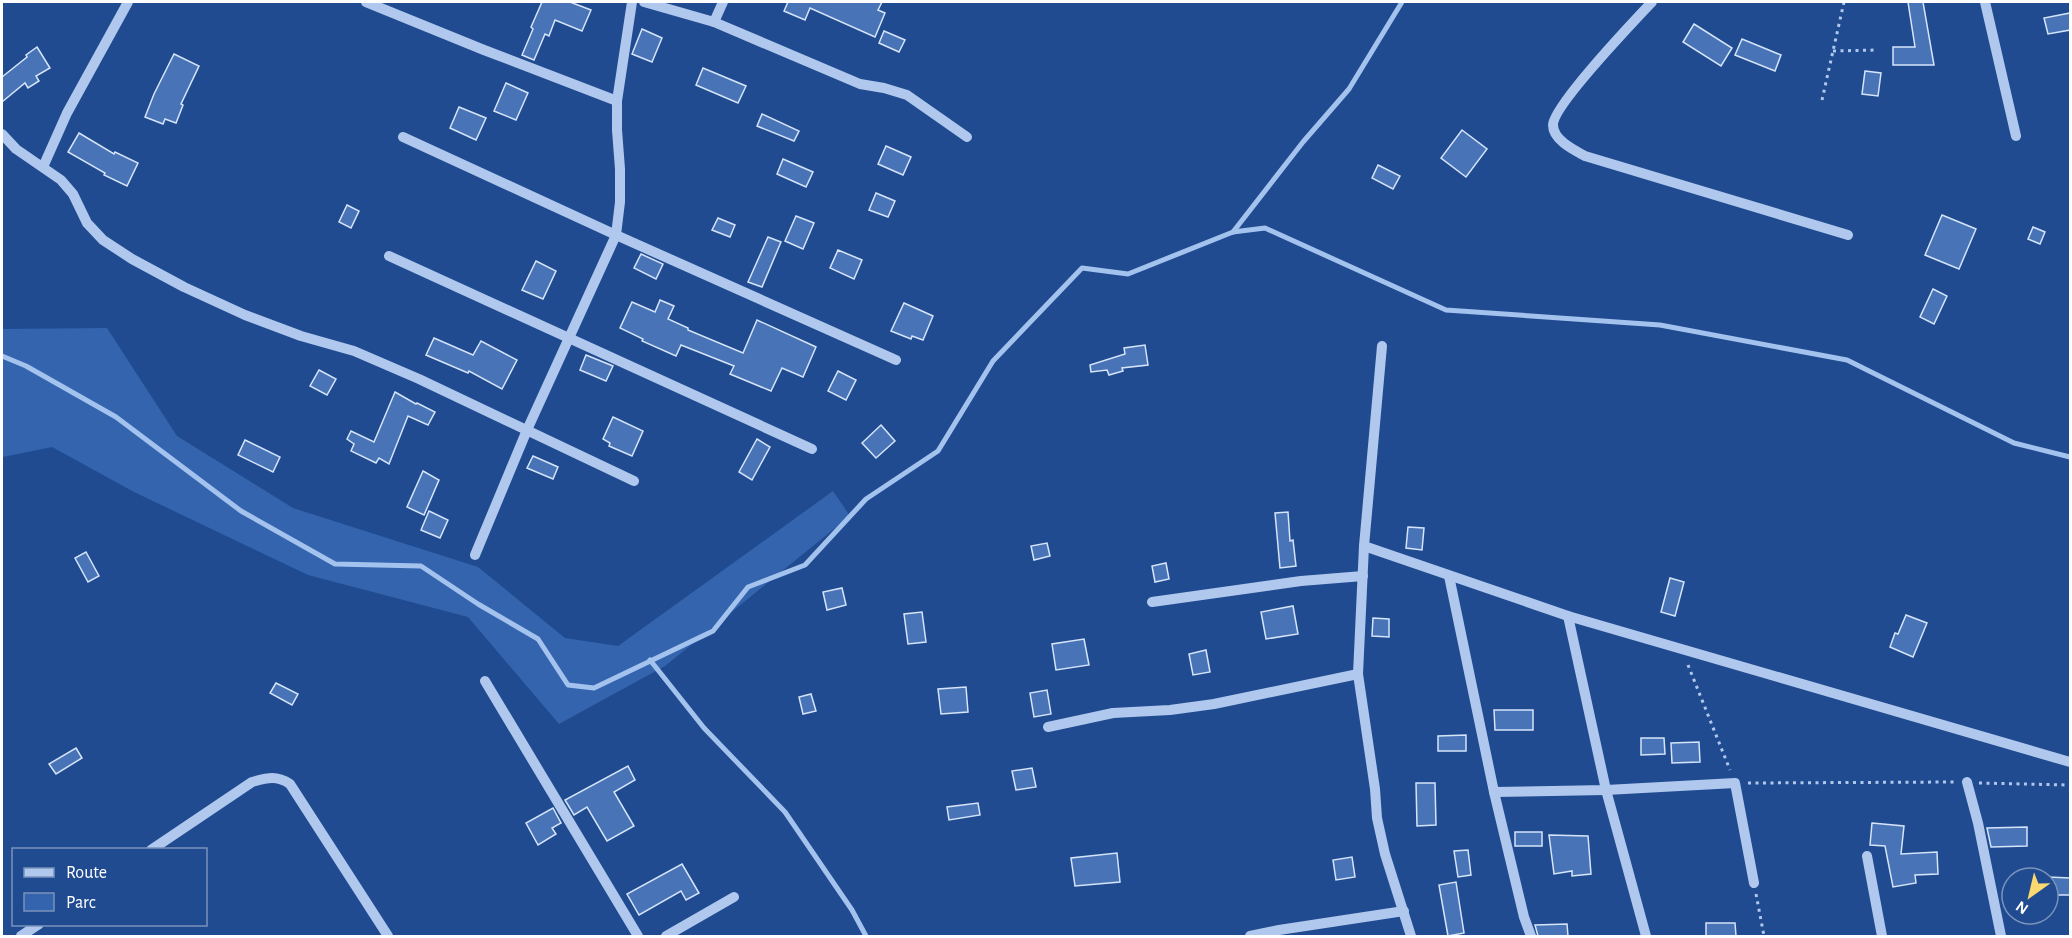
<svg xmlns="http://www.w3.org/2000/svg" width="2072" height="938" font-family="'Alegreya Sans',sans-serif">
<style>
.green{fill:#3364ad}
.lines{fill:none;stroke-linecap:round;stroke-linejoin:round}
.stream{stroke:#a3c2ee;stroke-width:5}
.building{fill:#4874b7;stroke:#d5e4f9;stroke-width:1.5}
.path{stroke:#b0c8ed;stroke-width:3;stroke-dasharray:3 4.5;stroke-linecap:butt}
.minor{stroke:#b0c8ed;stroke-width:10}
</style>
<rect width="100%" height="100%" fill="#204b90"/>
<polygon class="green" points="107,328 177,436 293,508 478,567 565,638 618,646 833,491 850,516 665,666 559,724 468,617 308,575 134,492 52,447 3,457 2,454 2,329"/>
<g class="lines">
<g class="stream">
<polyline points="1233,232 1303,142 1349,89 1402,2"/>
<polyline points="2,356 26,366 116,417 241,511 335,564 421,566 478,604 538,639 568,685 594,688 713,631 748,587 805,565 866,499 938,451 993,361 1082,268 1128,274 1233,232 1265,228 1446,310 1660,325 1847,360 2014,443 2070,457"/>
<polyline points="650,660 704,728 785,812 852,910 866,936"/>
</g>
</g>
<g class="building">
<polygon points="542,2 570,2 591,10 582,31 555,20 549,36 545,34 534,60 522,55 533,29 531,27"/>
<polygon points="788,2 882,2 878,10 885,13 875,37 810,8 805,20 784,11"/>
<polygon points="1908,2 1923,2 1934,65 1893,65 1893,47 1915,47"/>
<polygon points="2070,13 2070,30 2048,34 2044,18"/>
<polygon points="1694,24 1732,48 1721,66 1683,42"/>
<polygon points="642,29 662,38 652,62 632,54"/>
<polygon points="884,31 905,40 899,52 879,43"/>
<polygon points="1742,39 1781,55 1775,71 1735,55"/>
<polygon points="37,47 50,68 36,76 39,81 28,88 25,83 2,102 2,77 27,57 26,55"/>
<polygon points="174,54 199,66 181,104 183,105 176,123 165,119 163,124 145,117 154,94"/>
<polygon points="703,68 746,86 738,103 696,85"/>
<polygon points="1865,71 1881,73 1878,96 1862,94"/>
<polygon points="506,83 528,93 516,120 494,111"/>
<polygon points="459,107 486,118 476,140 450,128"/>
<polygon points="762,114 799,131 794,141 757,126"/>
<polygon points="1462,130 1487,149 1466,177 1441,158"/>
<polygon points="79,133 114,154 115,152 138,163 127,186 104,175 105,173 68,152"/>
<polygon points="886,146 911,157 903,175 878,164"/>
<polygon points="783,159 813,172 806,187 777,174"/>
<polygon points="1378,165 1400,176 1393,189 1372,178"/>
<polygon points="876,193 895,201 888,217 869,210"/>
<polygon points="347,205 359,211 351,228 339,222"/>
<polygon points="1942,215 1976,229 1959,269 1925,255"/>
<polygon points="796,216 814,223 803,249 785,241"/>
<polygon points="718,218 735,225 730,237 712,230"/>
<polygon points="2033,227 2045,232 2040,244 2028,239"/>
<polygon points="768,237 781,242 762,287 748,282"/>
<polygon points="838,250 862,260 854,279 830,268"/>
<polygon points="641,254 663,264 656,279 634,268"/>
<polygon points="536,261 556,271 543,299 522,290"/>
<polygon points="1933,289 1947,296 1934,324 1920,317"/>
<polygon points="660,300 674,306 668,319 688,328 688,330 743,353 757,320 816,347 803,377 782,368 771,391 730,374 734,366 681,345 676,356 642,341 643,339 620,328 632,302 655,312"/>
<polygon points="904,303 933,316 923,340 912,336 911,339 891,331"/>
<polygon points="434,338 473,355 481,341 517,360 502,389 469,371 468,373 426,355"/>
<polygon points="1145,345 1148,365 1122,368 1123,371 1109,375 1107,370 1091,372 1090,365 1125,354 1124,348"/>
<polygon points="586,355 613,366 606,381 580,370"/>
<polygon points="319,370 336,379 327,395 310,386"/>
<polygon points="838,371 856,380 846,400 828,391"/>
<polygon points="395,392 416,404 417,403 435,412 428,425 408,416 389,464 379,458 376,463 351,451 354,444 347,439 351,431 374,442"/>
<polygon points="613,417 643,431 632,456 609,446 610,443 603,439"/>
<polygon points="881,425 895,441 876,458 862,443"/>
<polygon points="757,439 770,447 752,480 739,472"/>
<polygon points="245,440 280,457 273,472 238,455"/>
<polygon points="533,456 558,467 553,479 527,468"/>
<polygon points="423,471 439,480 424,515 407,507"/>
<polygon points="429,511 448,520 440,538 421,530"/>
<polygon points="1288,512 1290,541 1293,540 1296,566 1280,568 1275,513"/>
<polygon points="1408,527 1424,528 1422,550 1406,548"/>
<polygon points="1047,543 1050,556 1034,560 1031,546"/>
<polygon points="86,552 99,576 88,582 75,558"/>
<polygon points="1166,563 1169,579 1155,582 1152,566"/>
<polygon points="1670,578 1684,582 1675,616 1661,612"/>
<polygon points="842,588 846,605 827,610 823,592"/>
<polygon points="1293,606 1298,634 1266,639 1261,612"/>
<polygon points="922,612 926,642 908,644 904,614"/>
<polygon points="1906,615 1927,623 1913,657 1890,647 1895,633 1898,634"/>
<polygon points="1373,618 1389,619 1389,637 1372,636"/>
<polygon points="1084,639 1089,665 1056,670 1052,644"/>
<polygon points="1206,650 1210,672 1193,675 1189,654"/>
<polygon points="276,683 298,694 292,705 270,693"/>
<polygon points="966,687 968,712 941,714 938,689"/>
<polygon points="1047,690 1051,714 1034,717 1030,693"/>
<polygon points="811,694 816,711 803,714 799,697"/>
<polygon points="1494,710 1533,710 1533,730 1495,730"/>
<polygon points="1466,735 1466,751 1438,751 1438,736"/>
<polygon points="1641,738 1664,738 1665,754 1641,755"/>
<polygon points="1699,742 1700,762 1672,763 1671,743"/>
<polygon points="76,748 82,758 56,774 49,764"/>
<polygon points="628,766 635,780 614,792 634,826 607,841 587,807 574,815 565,800"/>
<polygon points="1032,768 1036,787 1016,790 1012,771"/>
<polygon points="1416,783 1435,783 1436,825 1417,826"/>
<polygon points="978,803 980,815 949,820 947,807"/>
<polygon points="553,808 561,823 552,828 556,834 538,845 526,823"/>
<polygon points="1872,823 1904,826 1901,854 1937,852 1938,874 1915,875 1916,883 1893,887 1885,846 1870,845"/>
<polygon points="2027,827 2027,846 1991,847 1987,828"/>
<rect x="1515" y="832" width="27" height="14"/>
<polygon points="1549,835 1588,836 1591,874 1572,876 1572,871 1554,874"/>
<polygon points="1468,850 1471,875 1458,877 1454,851"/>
<polygon points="1117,853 1120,882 1075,886 1071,858"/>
<polygon points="1352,857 1355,877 1336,880 1333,860"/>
<polygon points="682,864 699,893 686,900 681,891 639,915 627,894"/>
<polygon points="2048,877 2070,878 2070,895 2048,895"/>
<polygon points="1456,882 1464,933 1448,936 1439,885"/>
<polygon points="1706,923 1735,923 1736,936 1706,936"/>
<polygon points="1567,924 1568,936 1538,936 1535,925"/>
</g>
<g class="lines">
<g class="path">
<polyline points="1833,51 1877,50"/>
<polyline points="1822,100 1844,2"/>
<polyline points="1688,665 1730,770"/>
<polyline points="1748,783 1955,782"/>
<polyline points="1979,783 2070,785"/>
<polyline points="1756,894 1764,936"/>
</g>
<g class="minor">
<polyline points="366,2 484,50 617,101"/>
<polyline points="644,2 714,22 860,84 884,88 907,95 967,137"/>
<path d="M1652,2C1635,20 1553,106 1553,125C1553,140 1574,150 1585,156L1848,235"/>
<polyline points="1985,2 2016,136"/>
<polyline points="714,22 723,2"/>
<polyline points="2,134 16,149 61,180 73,194 87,223 103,240 132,259 184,287 245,315 301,336 354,351 419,379 634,481"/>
<polyline points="403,137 616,235 896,360"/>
<polyline points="43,167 67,113 128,2"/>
<polyline points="389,256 812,449"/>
<polyline points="1382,346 1364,546 1358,674 1375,789 1377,818 1385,854 1411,936"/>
<polyline points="1364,546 1568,616 2070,762"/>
<polyline points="475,555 527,430 616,235 620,202 620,169 617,130 617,101 632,2"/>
<polyline points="1449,576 1494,792 1524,917 1531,936"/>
<polyline points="1152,602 1301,581 1363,576"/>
<polyline points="1568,616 1606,790 1646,936"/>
<polyline points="485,681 638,936"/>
<polyline points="1048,727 1113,713 1170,710 1214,704 1358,674"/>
<polyline points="1967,782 1978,823 2001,936"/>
<polyline points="1494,792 1606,790 1735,783 1754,883"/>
<path d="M151,850L252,782C267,778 276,775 290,784L388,936"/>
<polyline points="1867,856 1882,936"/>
<polyline points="21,936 39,924"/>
<polyline points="666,936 734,897"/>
<polyline points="1250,936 1279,930 1404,911"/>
</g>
</g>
<rect width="2072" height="938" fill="none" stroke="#ffffff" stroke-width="6"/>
<rect x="12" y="848" width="195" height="78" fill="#204b90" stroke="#7993bc" stroke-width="1.5"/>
<rect x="24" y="868" width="30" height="9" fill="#b0c8ed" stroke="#7993bc" stroke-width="1.5"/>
<text x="66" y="878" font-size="18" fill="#ffffff">Route</text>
<rect x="24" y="893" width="30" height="18" fill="#3364ad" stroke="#7993bc" stroke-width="1.5"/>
<text x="66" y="908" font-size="18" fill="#ffffff">Parc</text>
<g transform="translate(2030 896) rotate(214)"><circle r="28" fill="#204b90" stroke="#7993bc" stroke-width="1.5"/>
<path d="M0-4.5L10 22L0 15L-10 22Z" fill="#fad970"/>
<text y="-9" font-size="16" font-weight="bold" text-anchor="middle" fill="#ffffff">N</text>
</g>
</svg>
